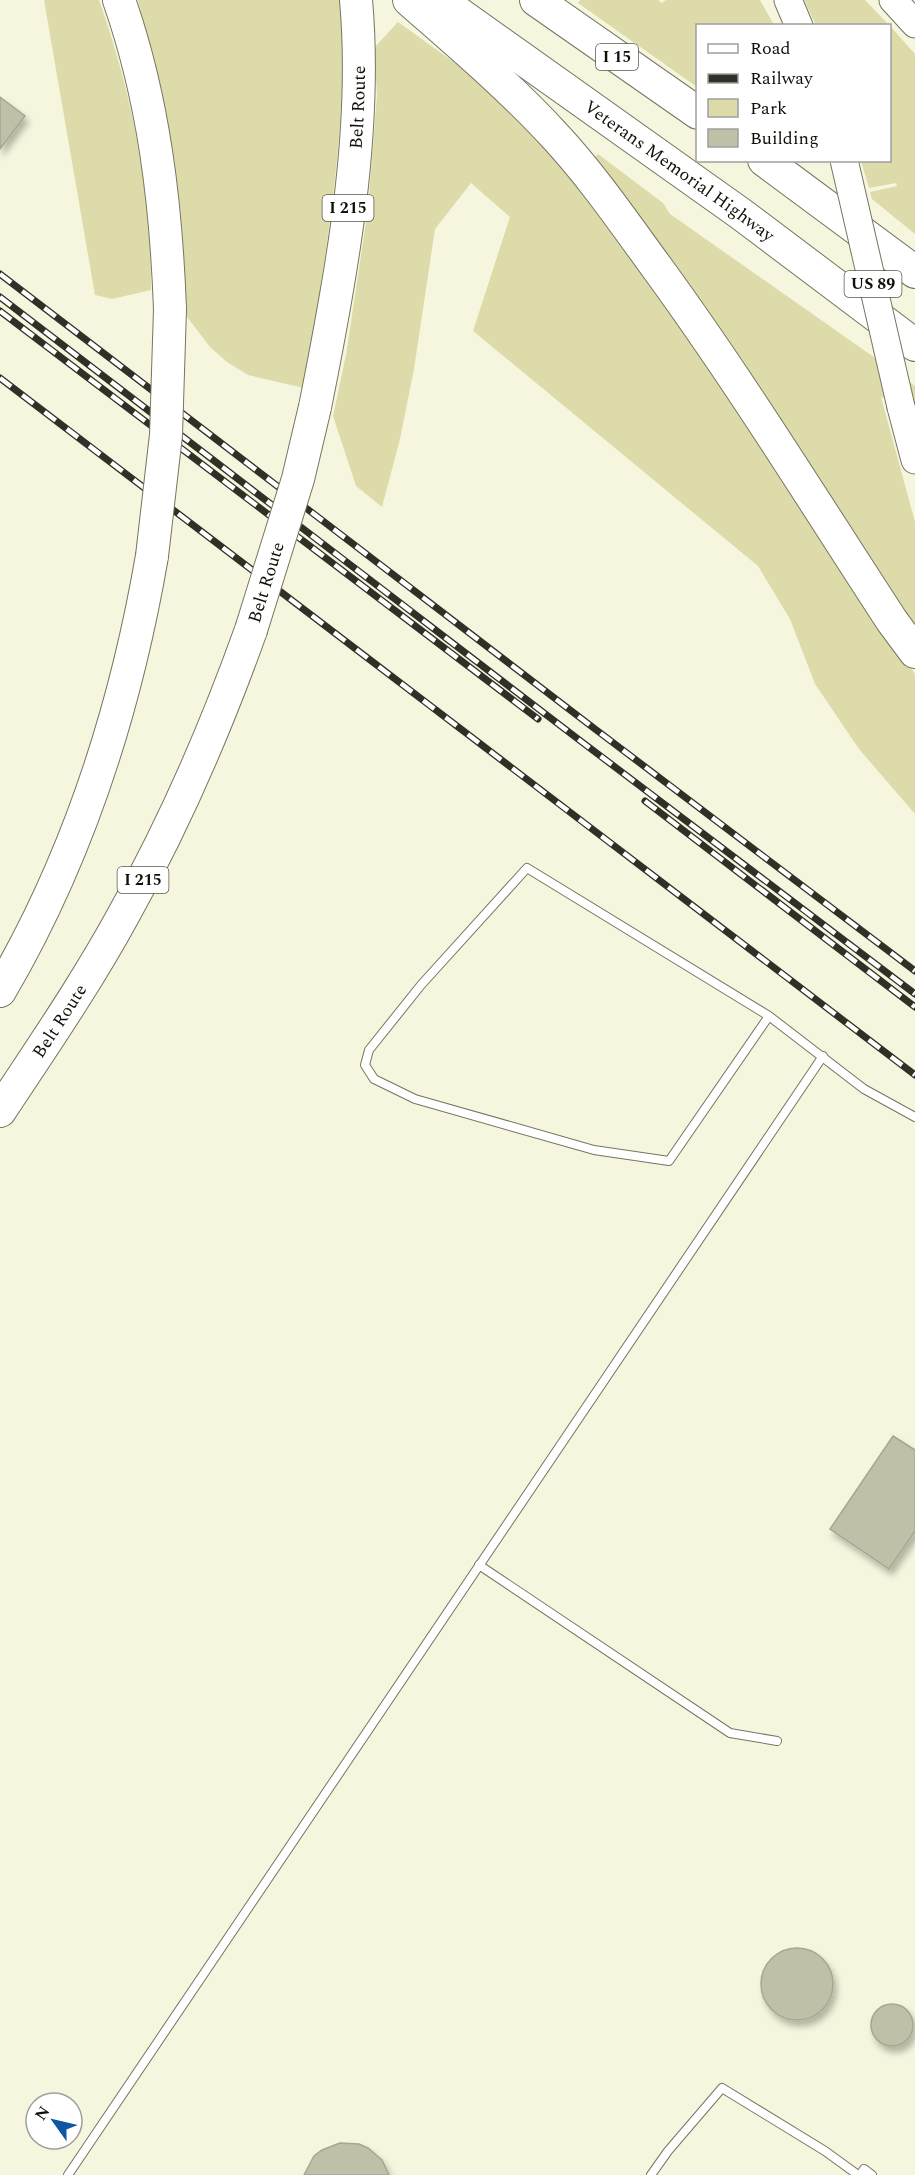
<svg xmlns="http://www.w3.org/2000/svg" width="915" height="2175" font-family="Spectral,serif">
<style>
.green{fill:#dddbaa}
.building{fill:#c0bfa8;stroke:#a7a790;stroke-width:1.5;filter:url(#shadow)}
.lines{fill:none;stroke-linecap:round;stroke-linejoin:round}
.lane-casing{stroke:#767560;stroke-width:10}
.primary-casing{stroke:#767560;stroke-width:29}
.highway-casing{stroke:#767560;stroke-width:34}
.lane{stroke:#fff;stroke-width:8}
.primary{stroke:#fff;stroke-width:27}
.highway{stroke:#fff;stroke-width:32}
.rail-casing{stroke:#313026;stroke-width:7}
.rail{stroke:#fff;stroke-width:4.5;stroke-dasharray:14;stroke-linecap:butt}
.primary-bridge-casing{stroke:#767560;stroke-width:29;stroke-linecap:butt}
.highway-bridge-casing{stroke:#767560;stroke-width:34;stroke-linecap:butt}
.primary-bridge{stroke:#fff;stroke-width:27}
.highway-bridge{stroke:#fff;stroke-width:32}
.labels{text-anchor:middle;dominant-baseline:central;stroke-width:6;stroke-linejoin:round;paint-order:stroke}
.shield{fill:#fff;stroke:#585852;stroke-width:1.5}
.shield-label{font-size:16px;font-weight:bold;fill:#111008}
.street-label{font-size:18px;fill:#111008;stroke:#fff}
</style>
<defs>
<filter id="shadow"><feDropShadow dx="3.5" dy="6" stdDeviation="3" flood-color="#0004"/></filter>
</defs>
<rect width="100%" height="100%" fill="#f6f6de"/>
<g class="green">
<path d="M44,0H99C132,93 151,191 151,290L112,299L95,295Z"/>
<path d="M138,0H342C348,130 325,261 304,388L248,375L227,362L210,347L184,313L180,207L174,162L168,122Z"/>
<polygon points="580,0 658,0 662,3 666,0 760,0 774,25 698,26 697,87 578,3"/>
<polygon points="804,0 865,0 889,25 816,25"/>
<polygon points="398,22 494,91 599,211 662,294 915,674 915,814 859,749 815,684 790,619 758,566 473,331 510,217 471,183 435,229 414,369 400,439 382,507 356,486 333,416 346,355 368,209 377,95 374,48"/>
<polygon points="890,26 915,54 915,234 872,199 870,192 897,186 896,183 869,188 861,161 890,160"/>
<polygon points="598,154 663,203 670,214 915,386 915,410 881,397 915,522 915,634 591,160"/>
</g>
<g class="building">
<polygon points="0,97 25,116 0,149"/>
<polygon points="893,1436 915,1450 915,1531 889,1569 830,1529"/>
<circle cx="797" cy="1984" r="36"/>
<circle cx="892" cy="2025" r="21"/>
<polygon points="340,2143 359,2144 368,2148 382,2160 389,2175 304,2175 314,2156 322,2150"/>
</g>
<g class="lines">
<g class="lane-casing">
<g id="lane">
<polyline points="769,1016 669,1161 594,1150 415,1099 374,1079 365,1065 369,1050 421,985 527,868 769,1016 864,1089 915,1117"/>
<polyline points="479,1565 730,1733 777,1741"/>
<polyline points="68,2175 823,1056"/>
<polyline points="651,2175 668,2151 722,2088 825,2151 858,2175"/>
<polyline points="860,2175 864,2169 872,2175"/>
</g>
</g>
<g class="primary-casing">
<g id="primary">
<polyline points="788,0 799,26"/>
<polyline points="893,0 915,24"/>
<polyline points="901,407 915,460"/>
</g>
</g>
<g class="highway-casing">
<g id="highway">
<path d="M119,0C154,100 166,203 170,309"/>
<path d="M409,0C459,44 510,87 555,136C593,177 625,224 658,269C741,383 815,503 892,621L915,652"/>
<path id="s1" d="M440,0L741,214L915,345"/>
<polyline points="536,0 698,113"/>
<polyline points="764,160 915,272"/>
<path id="s2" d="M315,407C341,278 368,132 356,0"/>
<path d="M0,991C78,858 126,707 152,556"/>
<path id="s3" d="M0,1111C43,1046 87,982 124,914C175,823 216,728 251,630"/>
</g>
</g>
<use href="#lane" class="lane"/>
<use href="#primary" class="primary"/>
<use href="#highway" class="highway"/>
<g class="rail-casing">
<g id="rail">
<polyline points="0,274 595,729 915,971"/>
<polyline points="0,297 578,739 915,994"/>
<polyline points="0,311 538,719"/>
<polyline points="0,378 915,1075"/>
<polyline points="645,801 915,1007"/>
</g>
</g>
<use href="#rail" class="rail"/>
<g class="primary-bridge-casing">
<polyline id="primary-bridge" points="844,160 901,407"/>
</g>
<g class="highway-bridge-casing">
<g id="highway-bridge">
<polyline points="152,556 166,435 170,309"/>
<path id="s4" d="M251,630L298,479L315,407"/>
</g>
</g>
<use href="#primary-bridge" class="primary-bridge"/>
<use href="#highway-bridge" class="highway-bridge"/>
</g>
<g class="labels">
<g class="shield">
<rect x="596" y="44" width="42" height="26" rx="4.5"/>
<rect x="322.5" y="195" width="51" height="26" rx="4.5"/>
<rect x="844.5" y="271" width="57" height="26" rx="4.5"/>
<rect x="117.5" y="867" width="51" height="26" rx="4.5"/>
</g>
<g class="shield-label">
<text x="617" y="57">I 15</text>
<text x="348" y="208">I 215</text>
<text x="873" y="284">US 89</text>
<text x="143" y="880">I 215</text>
</g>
<g class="street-label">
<text stroke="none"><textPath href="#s2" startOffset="303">Belt Route</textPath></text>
<text stroke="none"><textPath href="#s1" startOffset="294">Veterans Memorial Highway</textPath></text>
<text stroke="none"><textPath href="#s4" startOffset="50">Belt Route</textPath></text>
<text stroke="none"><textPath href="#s3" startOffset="108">Belt Route</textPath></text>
</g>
</g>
<rect x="696" y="24" width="195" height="138" fill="#ffffff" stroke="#a09f9c" stroke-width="1.5"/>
<rect x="708" y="44" width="30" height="9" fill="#ffffff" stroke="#a09f9c" stroke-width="1.5"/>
<text x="750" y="54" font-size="18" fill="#111008">Road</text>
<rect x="708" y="74" width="30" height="9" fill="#313026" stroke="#a09f9c" stroke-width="1.5"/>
<text x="750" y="84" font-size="18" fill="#111008">Railway</text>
<rect x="708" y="99" width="30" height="18" fill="#dddbaa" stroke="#a09f9c" stroke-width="1.5"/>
<text x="750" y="114" font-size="18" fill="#111008">Park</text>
<rect x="708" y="129" width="30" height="18" fill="#c0bfa8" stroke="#a09f9c" stroke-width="1.5"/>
<text x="750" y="144" font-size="18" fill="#111008">Building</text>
<g transform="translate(54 2121) rotate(304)"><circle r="28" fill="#ffffff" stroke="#a09f9c" stroke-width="1.5"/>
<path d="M0-4.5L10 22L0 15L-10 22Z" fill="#1155a5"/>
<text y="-9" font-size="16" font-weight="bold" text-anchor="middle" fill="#111008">N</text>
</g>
</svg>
